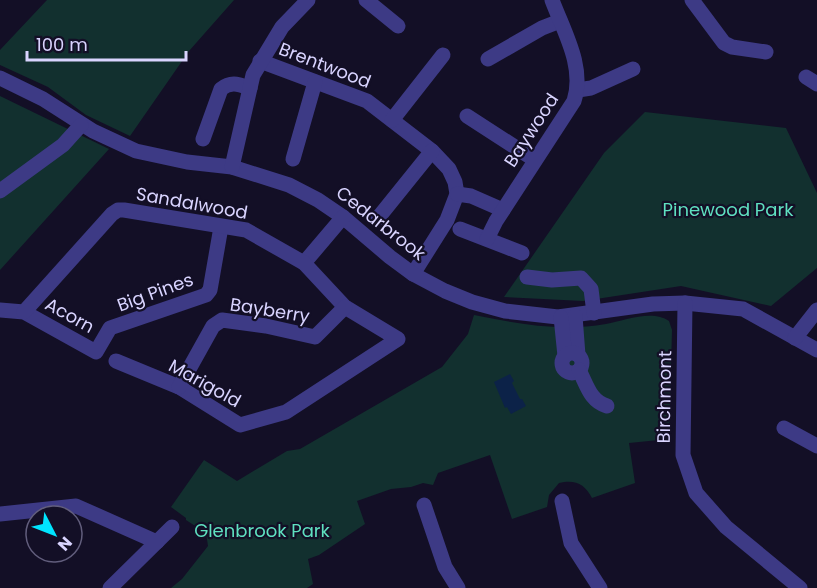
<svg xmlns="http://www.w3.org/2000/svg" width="817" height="588" font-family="Poppins,sans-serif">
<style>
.green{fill:#12302f}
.water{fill:#0c2248}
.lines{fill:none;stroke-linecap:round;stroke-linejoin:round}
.minor{stroke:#3d3a85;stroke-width:15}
.labels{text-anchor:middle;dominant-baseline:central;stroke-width:4.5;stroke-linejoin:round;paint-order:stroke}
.street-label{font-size:18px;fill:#d9d4ff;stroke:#130f26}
.park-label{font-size:18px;fill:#5fe0c0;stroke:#130f26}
</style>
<rect width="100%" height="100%" fill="#130f26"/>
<g class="green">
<polygon points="47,0 234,0 189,51 130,136 86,115 48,87 0,65 0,50"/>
<polygon points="0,96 109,149 0,270"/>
<polygon points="645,112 786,128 817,193 817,268 771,306 681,286 583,301 504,297 604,153"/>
<path d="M474,315C518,324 561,332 606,324C624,321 652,309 669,321L672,330L669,439L629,443L635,483L592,498C585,484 575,479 559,483L549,495L547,507L512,519L490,455L438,473L433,485L423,483L411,487L391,489L357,501L365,524L319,555L308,559L313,584L307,588H171L182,579L208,546L206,533L186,520V518L171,507L204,460L237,481L287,451L300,449L442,367L468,334Z"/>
</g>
<polygon class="water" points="510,374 514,381 512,383 520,399 522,399 526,406 511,414 507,407 505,408 494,382"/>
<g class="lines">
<g class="minor">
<polyline points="366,0 398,26"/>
<polyline points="692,0 724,43 732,47 766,52"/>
<polyline points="488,59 542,28 560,21"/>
<polyline points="260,61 367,101 432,151 449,169 455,182 457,194 447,220 413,274"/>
<polyline points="806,77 817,84"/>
<polyline points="0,78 43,99 93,131 136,151 187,162 232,167 289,185 318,200 343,217 390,257 413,274 445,291 472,302 505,311 558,317 653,304 685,303 743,309 817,350"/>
<polyline points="578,90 591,88 633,69"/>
<polyline points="467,116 535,160"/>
<polyline points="392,120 443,55"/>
<path d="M203,139L221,89C231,81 238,84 250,88"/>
<polyline points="293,159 315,82"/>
<polyline points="232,167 253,75 282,27 308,0"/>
<polyline points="0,191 63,145 81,125"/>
<polyline points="457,194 471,196 503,210"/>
<polyline points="378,218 432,151"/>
<polyline points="460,229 522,253"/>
<path d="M487,239L496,221L574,101C585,67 564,32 552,0"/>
<polyline points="304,263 343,217"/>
<polyline points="527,277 552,280 581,278 591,289 594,313"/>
<polyline points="685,303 683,455 696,493 726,527 800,588"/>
<polyline points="0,310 24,312 96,352 110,328 206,295 210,290 221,227"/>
<polyline points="24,312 112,214 118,210 124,210 246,230 304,263 345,307 398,339 286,412 240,425 179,387 116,361"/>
<polyline points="575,316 578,355"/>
<polyline points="561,317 565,356"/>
<polyline points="795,338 817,310"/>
<circle cx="572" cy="363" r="10"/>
<path d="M579,370C587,385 590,401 607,406"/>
<polyline points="179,387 213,326 222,320 266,326 315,337 345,307"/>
<polyline points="784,428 817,446"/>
<polyline points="562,501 571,543 600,588"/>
<polyline points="424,505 445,567 458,588"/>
<polyline points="0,514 76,506 157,542"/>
<polyline points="110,588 172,527"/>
</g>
</g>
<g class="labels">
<g class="street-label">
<text transform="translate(325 65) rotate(21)">Brentwood</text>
<text transform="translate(531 130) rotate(-57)">Baywood</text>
<text transform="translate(192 203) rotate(10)">Sandalwood</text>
<text transform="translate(381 223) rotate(38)">Cedarbrook</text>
<text transform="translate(155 292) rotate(-20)">Big Pines</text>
<text transform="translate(270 310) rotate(9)">Bayberry</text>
<text transform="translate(70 315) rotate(29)">Acorn</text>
<text transform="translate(205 383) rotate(29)">Marigold</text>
<text transform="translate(664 397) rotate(-89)">Birchmont</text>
</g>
<g class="park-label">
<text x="728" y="209">Pinewood Park</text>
<text x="262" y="530">Glenbrook Park</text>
</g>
</g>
<g transform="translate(54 534) rotate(132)"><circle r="28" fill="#130f26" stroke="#625e7d" stroke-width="1.5"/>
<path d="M0-4.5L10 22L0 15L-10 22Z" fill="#00e5ff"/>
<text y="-9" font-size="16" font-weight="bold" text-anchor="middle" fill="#d9d4ff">N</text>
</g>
<path d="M27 51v9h159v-9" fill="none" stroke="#d9d4ff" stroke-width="3"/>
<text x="36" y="51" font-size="18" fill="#d9d4ff" stroke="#130f26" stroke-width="4.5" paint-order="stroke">100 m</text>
</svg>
